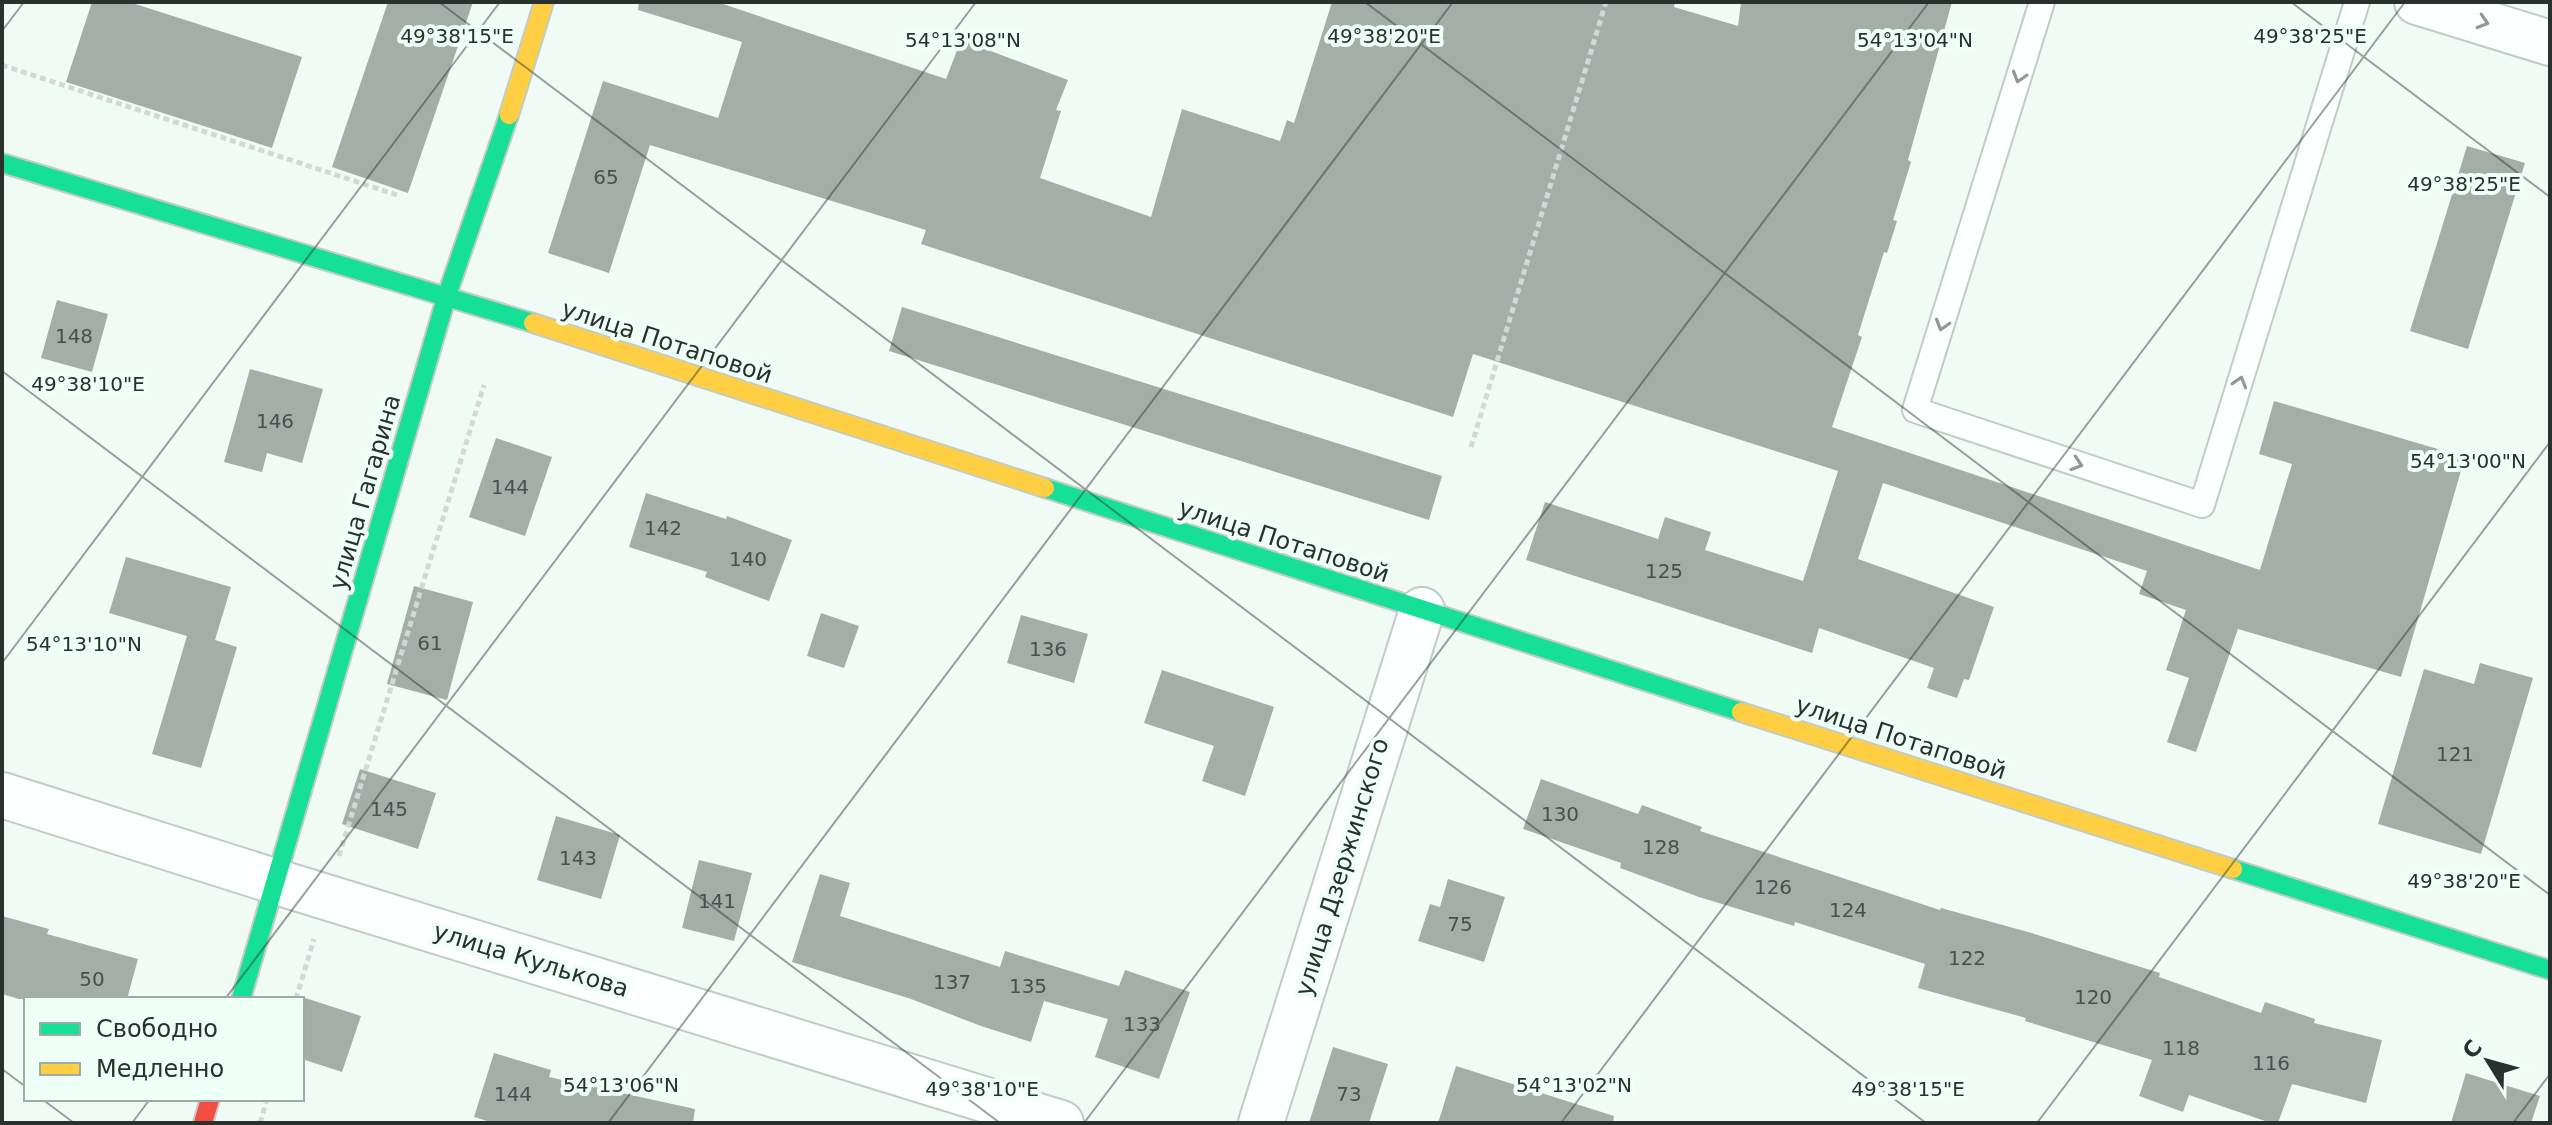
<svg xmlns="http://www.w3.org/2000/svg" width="2552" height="1125" font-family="'DejaVu Sans',sans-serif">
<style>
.building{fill:#a5ada9}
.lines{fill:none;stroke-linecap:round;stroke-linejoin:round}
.lane-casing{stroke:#c3cbc7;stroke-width:28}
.street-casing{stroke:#c3cbc7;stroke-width:48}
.fast-casing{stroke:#c3cbc7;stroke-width:22}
.slow-casing{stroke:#c3cbc7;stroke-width:22}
.jam-casing{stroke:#c3cbc7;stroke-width:22}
.path{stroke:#d5d7d7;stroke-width:5;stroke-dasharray:6 4;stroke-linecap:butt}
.lane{stroke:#fdfefe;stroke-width:24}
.street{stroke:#fdfefe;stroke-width:44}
.fast{stroke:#16e098;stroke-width:18}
.slow{stroke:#ffcf43;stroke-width:18}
.jam{stroke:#f24e42;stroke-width:18}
.oneway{stroke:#939796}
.ticks{fill:none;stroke:#29302d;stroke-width:2;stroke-opacity:0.45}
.labels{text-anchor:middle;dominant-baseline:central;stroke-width:8;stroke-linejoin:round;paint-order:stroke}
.number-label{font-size:20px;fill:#484f4c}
.street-label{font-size:24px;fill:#29302d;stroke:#edfff7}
.ticks-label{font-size:20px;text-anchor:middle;fill:#29302d;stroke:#edfff7;stroke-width:8;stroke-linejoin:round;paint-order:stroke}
</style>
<rect width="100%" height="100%" fill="#f1fbf6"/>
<g class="building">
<polygon points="92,2 129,2 302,57 272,148 66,82"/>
<polygon points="388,2 473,2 408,193 332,167"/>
<polygon points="639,2 717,2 946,79 961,40 1068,80 1056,110 1061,111 1040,178 1151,217 1182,109 1280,141 1287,120 1294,123 1332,2 1675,2 1674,7 1738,26 1741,2 1952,2 1908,160 1911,162 1893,220 1897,221 1887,253 1884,252 1858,335 1862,337 1832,427 2260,570 2292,464 2259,454 2274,401 2465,457 2401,677 2238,629 2196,752 2167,742 2189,678 2166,670 2186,610 2139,594 2147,571 1883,483 1858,559 1994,607 1969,680 1964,679 1957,698 1927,688 1934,668 1819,628 1812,653 1526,560 1545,502 1658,539 1665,517 1711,532 1705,550 1803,581 1838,471 1473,354 1453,417 921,244 926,230 650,145 609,273 548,253 603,81 718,118 742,42 638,10"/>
<polygon points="2467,146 2525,163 2468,349 2410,331"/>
<polygon points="57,300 108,314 92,372 41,358"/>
<polygon points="902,307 1442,476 1429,520 889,351"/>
<polygon points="250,369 323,389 302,463 267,453 262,472 224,462"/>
<polygon points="496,438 552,457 525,536 469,517"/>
<polygon points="646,493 726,519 727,516 792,540 769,601 705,577 707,572 629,547"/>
<polygon points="126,557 231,587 215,640 237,647 201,768 152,754 187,636 109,613"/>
<polygon points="414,586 473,602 447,700 387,684"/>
<polygon points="821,613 859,626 844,668 807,656"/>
<polygon points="1021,615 1088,634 1074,683 1007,663"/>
<polygon points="2480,663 2533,678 2481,854 2378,824 2424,669 2474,684"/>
<polygon points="1162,670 1274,707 1245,796 1202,781 1214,746 1144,723"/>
<polygon points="360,769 436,793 418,849 342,824"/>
<polygon points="1541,779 1638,814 1642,805 1702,827 1700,831 1940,910 1941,908 2028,932 2160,973 2159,977 2261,1013 2265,1002 2315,1019 2314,1023 2382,1040 2366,1103 2292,1084 2278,1123 2271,1123 2189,1095 2183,1112 2139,1096 2152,1060 2025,1021 2026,1018 1918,988 1925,964 1795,922 1794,926 1699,897 1620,868 1621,863 1523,829"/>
<polygon points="556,816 620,835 601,899 537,880"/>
<polygon points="699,860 752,873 734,941 682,928"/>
<polygon points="820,874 850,883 840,916 1000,967 1005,951 1119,986 1125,970 1190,992 1159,1079 1095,1057 1108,1019 1044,1001 1031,1042 981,1026 911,999 792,962"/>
<polygon points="1448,879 1505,897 1484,962 1418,941 1430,904 1440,907"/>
<polygon points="2,916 49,929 47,934 138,959 127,999 19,999 2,994"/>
<polygon points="302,997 361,1016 342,1072 302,1059"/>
<polygon points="1333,1047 1388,1064 1369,1123 1309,1123"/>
<polygon points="494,1053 551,1070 549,1077 695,1109 693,1123 494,1123 474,1117"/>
<polygon points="1456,1066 1614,1116 1613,1123 1438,1123"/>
<polygon points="2466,1073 2540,1096 2531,1123 2451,1123"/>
</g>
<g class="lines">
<g class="lane-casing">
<polyline id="lane" points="2042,2 1915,410 2202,505 2357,2"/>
</g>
<g class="street-casing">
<g id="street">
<polyline points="2417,2 2550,43"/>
<polyline points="2,795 277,882 1061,1123"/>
<polyline points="1261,1123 1422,610"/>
</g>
</g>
<g class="fast-casing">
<g id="fast">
<polyline points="2,163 533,323"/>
<polyline points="1045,488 1741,712"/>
<polyline points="2233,869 2550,970"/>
<polyline points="241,999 447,295 509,115"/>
</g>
</g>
<g class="slow-casing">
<g id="slow">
<polyline points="509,115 544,2"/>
<polyline points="533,323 1045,488"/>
<polyline points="1741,712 2233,869"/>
</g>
</g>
<g class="jam-casing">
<polyline id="jam" points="203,1123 210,1099"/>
</g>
<g class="path">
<polyline points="2,65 397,195"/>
<polyline points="1471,447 1606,2"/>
<polyline points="339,856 484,385"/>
<polyline points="296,999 314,939"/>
<polyline points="260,1123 267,1099"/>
</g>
<use href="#lane" class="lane"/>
<use href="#street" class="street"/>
<use href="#fast" class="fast"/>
<use href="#slow" class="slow"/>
<use href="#jam" class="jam"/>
</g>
<defs><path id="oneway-chevron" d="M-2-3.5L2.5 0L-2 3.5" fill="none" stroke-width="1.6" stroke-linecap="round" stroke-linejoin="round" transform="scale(2)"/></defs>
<g class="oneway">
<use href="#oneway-chevron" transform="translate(2483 22) rotate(17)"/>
<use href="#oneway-chevron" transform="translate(2019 77) rotate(107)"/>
<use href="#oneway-chevron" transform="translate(1942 325) rotate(107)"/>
<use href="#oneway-chevron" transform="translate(2240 382) rotate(-73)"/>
<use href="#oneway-chevron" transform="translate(2077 464) rotate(18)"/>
</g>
<path class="ticks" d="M439,2L1926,1123M1365,2L2550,895M2291,2L2550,197M2,31L24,2M2,371L1000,1123M2,663L500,2M225,999L976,2M2,1069L26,1087M42,1099L74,1123M132,1123L150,1099M608,1123L1453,2M1084,1123L1929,2M1561,1123L2405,2M2037,1123L2550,442M2513,1123L2550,1074"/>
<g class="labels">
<g class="number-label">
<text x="606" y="177">65</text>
<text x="74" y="336">148</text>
<text x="275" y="421">146</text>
<text x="510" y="487">144</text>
<text x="663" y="528">142</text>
<text x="748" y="559">140</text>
<text x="1664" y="571">125</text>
<text x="430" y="643">61</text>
<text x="1048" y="649">136</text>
<text x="2455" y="754">121</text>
<text x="389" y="809">145</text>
<text x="1560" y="814">130</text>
<text x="1661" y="847">128</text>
<text x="578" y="858">143</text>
<text x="1773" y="887">126</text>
<text x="717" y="901">141</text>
<text x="1848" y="910">124</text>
<text x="1460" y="924">75</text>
<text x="1967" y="958">122</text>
<text x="92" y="979">50</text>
<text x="952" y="982">137</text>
<text x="1028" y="986">135</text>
<text x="2093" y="997">120</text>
<text x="1142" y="1024">133</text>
<text x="2181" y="1048">118</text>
<text x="2271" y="1063">116</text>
<text x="513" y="1094">144</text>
<text x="1349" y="1094">73</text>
</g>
<g class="street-label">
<text transform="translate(667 342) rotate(18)">улица Потаповой</text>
<text transform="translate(365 492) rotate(-74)">улица Гагарина</text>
<text transform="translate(1284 541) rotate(18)">улица Потаповой</text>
<text transform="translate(1901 738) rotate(18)">улица Потаповой</text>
<text transform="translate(1342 867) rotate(-73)">улица Дзержинского</text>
<text transform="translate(531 960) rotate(17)">улица Кулькова</text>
</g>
</g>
<g class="ticks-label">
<text x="457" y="43">49°38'15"E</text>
<text x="1384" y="43">49°38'20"E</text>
<text x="2310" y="43">49°38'25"E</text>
<text x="963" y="47">54°13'08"N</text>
<text x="1915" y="47">54°13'04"N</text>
<text x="2464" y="191">49°38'25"E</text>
<text x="88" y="391">49°38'10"E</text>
<text x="2468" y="468">54°13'00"N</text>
<text x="84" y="651">54°13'10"N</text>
<text x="2464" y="888">49°38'20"E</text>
<text x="621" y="1092">54°13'06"N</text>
<text x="1574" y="1092">54°13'02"N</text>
<text x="982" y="1096">49°38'10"E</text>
<text x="1908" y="1096">49°38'15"E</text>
</g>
<rect width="2552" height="1125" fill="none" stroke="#29302d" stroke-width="8"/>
<rect x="24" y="997" width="280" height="104" fill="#edfff7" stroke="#9faca6" stroke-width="2"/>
<rect x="40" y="1023" width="40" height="12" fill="#16e098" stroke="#9faca6" stroke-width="2"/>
<text x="96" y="1037" font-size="24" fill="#29302d">Свободно</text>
<rect x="40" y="1063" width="40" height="12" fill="#ffcf43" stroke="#9faca6" stroke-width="2"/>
<text x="96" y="1077" font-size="24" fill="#29302d">Медленно</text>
<g transform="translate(2488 1061) rotate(307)" stroke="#edfff7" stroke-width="6" paint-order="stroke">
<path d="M0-6L14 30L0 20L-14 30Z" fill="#29302d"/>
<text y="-12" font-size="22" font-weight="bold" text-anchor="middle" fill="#29302d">С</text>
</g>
</svg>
